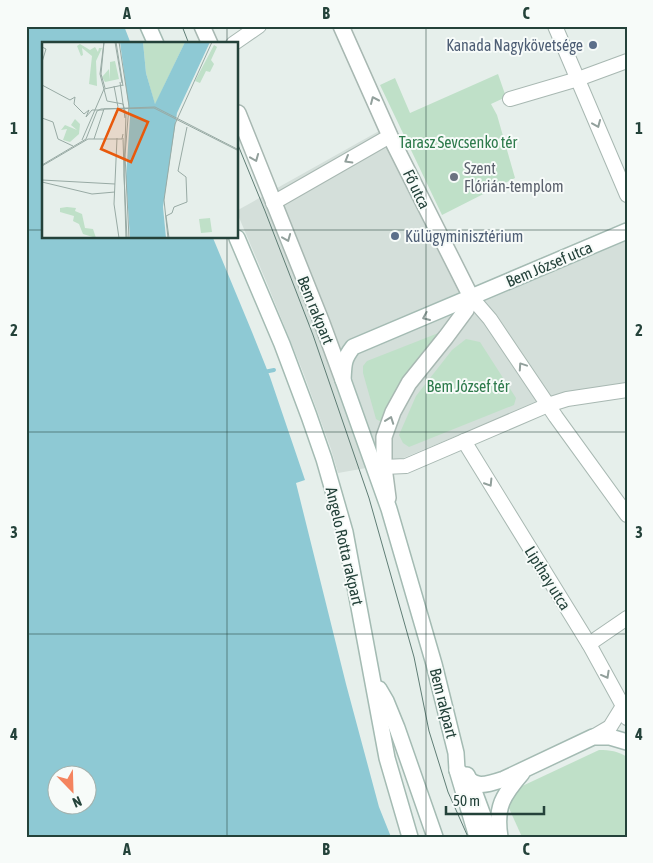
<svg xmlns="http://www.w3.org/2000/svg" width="653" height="863" font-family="'Asap Condensed',sans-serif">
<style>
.built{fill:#d4dfda}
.green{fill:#bfe0c8}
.water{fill:#8ec9d4;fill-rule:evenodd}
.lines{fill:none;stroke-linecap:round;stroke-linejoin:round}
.stream{stroke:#8ec9d4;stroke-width:4}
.minor-casing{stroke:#a8b8b2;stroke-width:16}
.tertiary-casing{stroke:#a8b8b2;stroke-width:18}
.secondary-casing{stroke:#a4bbb3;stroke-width:18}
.minor{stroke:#fff;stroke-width:14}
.tertiary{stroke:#fff;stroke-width:15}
.secondary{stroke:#fff;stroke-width:15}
.tram{stroke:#5f7d75;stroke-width:1}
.oneway{stroke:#92a09c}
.grid{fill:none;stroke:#24423a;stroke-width:1;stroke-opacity:0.55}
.service-dot{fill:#5c6f8a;stroke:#f7fbf9;stroke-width:2}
.worship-dot{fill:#6b7280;stroke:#f7fbf9;stroke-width:2}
.labels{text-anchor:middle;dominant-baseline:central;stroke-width:4;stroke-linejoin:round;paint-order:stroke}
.service-label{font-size:16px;fill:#4e5e75;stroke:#f7fbf9;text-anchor:end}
.park-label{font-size:16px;fill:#2d7a4b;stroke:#f7fbf9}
.worship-label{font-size:16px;fill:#5b616d;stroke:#f7fbf9;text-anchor:start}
.street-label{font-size:16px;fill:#24423a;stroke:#f7fbf9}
.inset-road{fill:none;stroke:#98aaa4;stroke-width:1}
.view{fill:#e8590c;fill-opacity:0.15;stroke:#e8590c;stroke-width:2.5}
.inset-edge{fill:none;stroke:#24423a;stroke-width:2.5}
.neatline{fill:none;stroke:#24423a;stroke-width:2}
.grid-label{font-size:16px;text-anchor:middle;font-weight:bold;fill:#24423a}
</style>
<rect width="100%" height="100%" fill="#e6efeb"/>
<polygon class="built" points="379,131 459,293 627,221 627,383 554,395 389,464 338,473 331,449 303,372 266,281 238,215 238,210"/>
<g class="green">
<polygon points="498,74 506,97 491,104 497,115 515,178 442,215 380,85 395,78 410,113"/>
<polygon points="441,332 438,339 383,423 376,419 363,373 363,366 367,361"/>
<polygon points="466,339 480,342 516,398 514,405 409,447 403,443 399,435 416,396 452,350"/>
<path d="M599,750C610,750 618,751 627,757V837H522L508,806L518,788Z"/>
</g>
<path class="water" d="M26,26H124L131,44H44V238H213L252,332L270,377L305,480L296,483L346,684L379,807L391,837H26ZM58,776H88V806H58Z"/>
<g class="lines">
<polyline class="stream" points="264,372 274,370"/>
<g class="minor-casing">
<g id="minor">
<polyline points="555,26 627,195"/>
<polyline points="233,44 259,26"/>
<polyline points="510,99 578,79 627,61"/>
<polyline points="273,203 390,136"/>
<polyline points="471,297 490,319 556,417 627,515"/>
<polyline points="464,441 589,644 623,706 627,718"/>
<polyline points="376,460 384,467 406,466 548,405 567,399 627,390"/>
<polyline points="589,644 627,618"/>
<polyline points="593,737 610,727 623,706"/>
</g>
</g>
<g class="tertiary-casing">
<g id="tertiary">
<polyline points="202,26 210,44"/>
<polyline points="341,26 390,136 471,297 466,310 446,337 409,383 393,412 384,437 384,467 388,498"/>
<polyline points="238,113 322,323 343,380"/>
</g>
</g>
<g class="secondary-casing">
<g id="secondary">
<polyline points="148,26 156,44"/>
<polyline points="237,238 282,344 309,416 324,459 345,532 387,758 410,837"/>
<polyline points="379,689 386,701 397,728 435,837"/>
<path d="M457,770C476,788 480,787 504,779L593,737H610L627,742"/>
<polyline points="467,775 471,783 491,837"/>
<path d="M477,837L457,770L456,753L434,664L389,509L343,380C344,364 343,360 353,347L627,231"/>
<path d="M500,837C495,807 503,795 522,773"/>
</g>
</g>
<use href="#minor" class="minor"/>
<use href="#tertiary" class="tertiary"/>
<use href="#secondary" class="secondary"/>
<g class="tram">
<polyline points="182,26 189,44"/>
<polyline points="238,145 265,211 313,335 369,498 414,657 429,731 448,792 468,837"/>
</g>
</g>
<defs><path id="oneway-chevron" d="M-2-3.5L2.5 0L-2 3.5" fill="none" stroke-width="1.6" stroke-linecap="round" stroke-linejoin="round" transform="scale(1.25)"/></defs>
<g class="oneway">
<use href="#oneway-chevron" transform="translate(374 100) rotate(-114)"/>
<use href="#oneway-chevron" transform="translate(597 124) rotate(67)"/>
<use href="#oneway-chevron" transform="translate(255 158) rotate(68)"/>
<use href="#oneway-chevron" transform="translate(348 160) rotate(150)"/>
<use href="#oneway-chevron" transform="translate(287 238) rotate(68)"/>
<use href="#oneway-chevron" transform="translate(426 317) rotate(157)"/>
<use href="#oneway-chevron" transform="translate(522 366) rotate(-124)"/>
<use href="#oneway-chevron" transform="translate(390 420) rotate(-70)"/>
<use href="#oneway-chevron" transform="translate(489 483) rotate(58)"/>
<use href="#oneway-chevron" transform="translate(606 675) rotate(61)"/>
</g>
<path class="grid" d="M227,26V44M426,26V837M26,230H44M238,230H627M227,238V837M26,432H627M26,634H627"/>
<g class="service-dot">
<circle cx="593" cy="45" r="5"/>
<circle cx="395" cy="236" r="5"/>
</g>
<circle class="worship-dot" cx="454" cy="177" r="5"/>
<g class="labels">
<g class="service-label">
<text x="583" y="45">Kanada Nagykövetsége</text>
<text x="405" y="236" text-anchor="start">Külügyminisztérium</text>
</g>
<g class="park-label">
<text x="458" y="142">Tarasz Sevcsenko tér</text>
<text x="468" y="386">Bem József tér</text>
</g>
<g class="worship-label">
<text x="464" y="168">Szent<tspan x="464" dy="18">Flórián-templom</tspan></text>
</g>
<g class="street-label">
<text transform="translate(417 189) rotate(64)">Fő utca</text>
<text transform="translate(549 264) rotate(-23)">Bem József utca</text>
<text transform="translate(316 310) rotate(68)">Bem rakpart</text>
<text transform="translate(345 546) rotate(77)">Angelo Rotta rakpart</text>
<text transform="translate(548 578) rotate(58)">Lipthay utca</text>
<text transform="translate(444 703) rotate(76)">Bem rakpart</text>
</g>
</g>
<g transform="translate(42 42)">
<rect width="196" height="196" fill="#e6efeb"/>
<path d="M101,0H143L113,63L104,31ZM38,2L48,8L53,5L56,10L57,6H60L54,19L55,44L47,42L50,14L40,6L41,13L39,14L35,4ZM172,3L175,5L169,18L172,22L168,30L164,29L158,41L153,39ZM73,19L77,37L63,40L60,35L67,27L68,38V20ZM33,77L38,82L37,92L28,100L21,98L25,87L19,88L23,83L35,88L29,83ZM25,165L34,166L33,169L40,172L43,186L51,187L54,196L41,192L37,182L31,179L32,174L18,170V166ZM168,176L170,190L159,191L157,177Z" fill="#bfe0c8"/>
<path d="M78,0H101L104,31L113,62L143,0H168L135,71L121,165L124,196H88L84,135L88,75Z" fill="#8ec9d4"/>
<path class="inset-road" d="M62,0L59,32L63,46M62,0L58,32L65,59L81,62L84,72L82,133L85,196M73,0L80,41M74,0L81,44M77,0L87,64L83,113L87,196M0,5L4,7L0,20M78,40L83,76M0,43L28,58L33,55M72,44L76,65M33,55L32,62L42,72L47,68L44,75M44,75L50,68H62M0,76L11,80L16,97L31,104M75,96L72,162L77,196M81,96L84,196M52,97L62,67L112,66L197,109M40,98L62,47L81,43M0,123L44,97L55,69L59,67L113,65L197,108M0,124L46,97H80L81,92M0,138L73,142M0,140L50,152L73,150M126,196L122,158L133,82L170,0M127,196L124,174L130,171L132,165L145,160L144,135L136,129L145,85"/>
<path class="view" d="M76,67L106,80L89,120L59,107Z"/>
<rect width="196" height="196" class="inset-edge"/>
</g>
<rect width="653" height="863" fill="none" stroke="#f7fbf9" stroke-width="55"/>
<g transform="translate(72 790) rotate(157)"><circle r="24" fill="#f7fbf9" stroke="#a3b1ad"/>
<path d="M0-4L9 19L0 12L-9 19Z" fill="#f4845f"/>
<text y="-8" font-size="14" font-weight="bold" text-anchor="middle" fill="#24423a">N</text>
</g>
<path d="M446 806v8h98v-8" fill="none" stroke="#24423a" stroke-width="2.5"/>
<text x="453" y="806" font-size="15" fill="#24423a" stroke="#f7fbf9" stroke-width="4" paint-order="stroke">50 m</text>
<rect x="28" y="28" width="598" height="808" class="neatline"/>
<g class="grid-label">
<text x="127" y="19">A</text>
<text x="326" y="19">B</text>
<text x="526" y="19">C</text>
<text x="14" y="134">1</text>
<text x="639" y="134">1</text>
<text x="14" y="336">2</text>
<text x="639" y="336">2</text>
<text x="14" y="538">3</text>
<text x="639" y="538">3</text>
<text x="14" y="740">4</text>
<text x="639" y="740">4</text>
<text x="127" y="855">A</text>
<text x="326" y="855">B</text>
<text x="526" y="855">C</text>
</g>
</svg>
